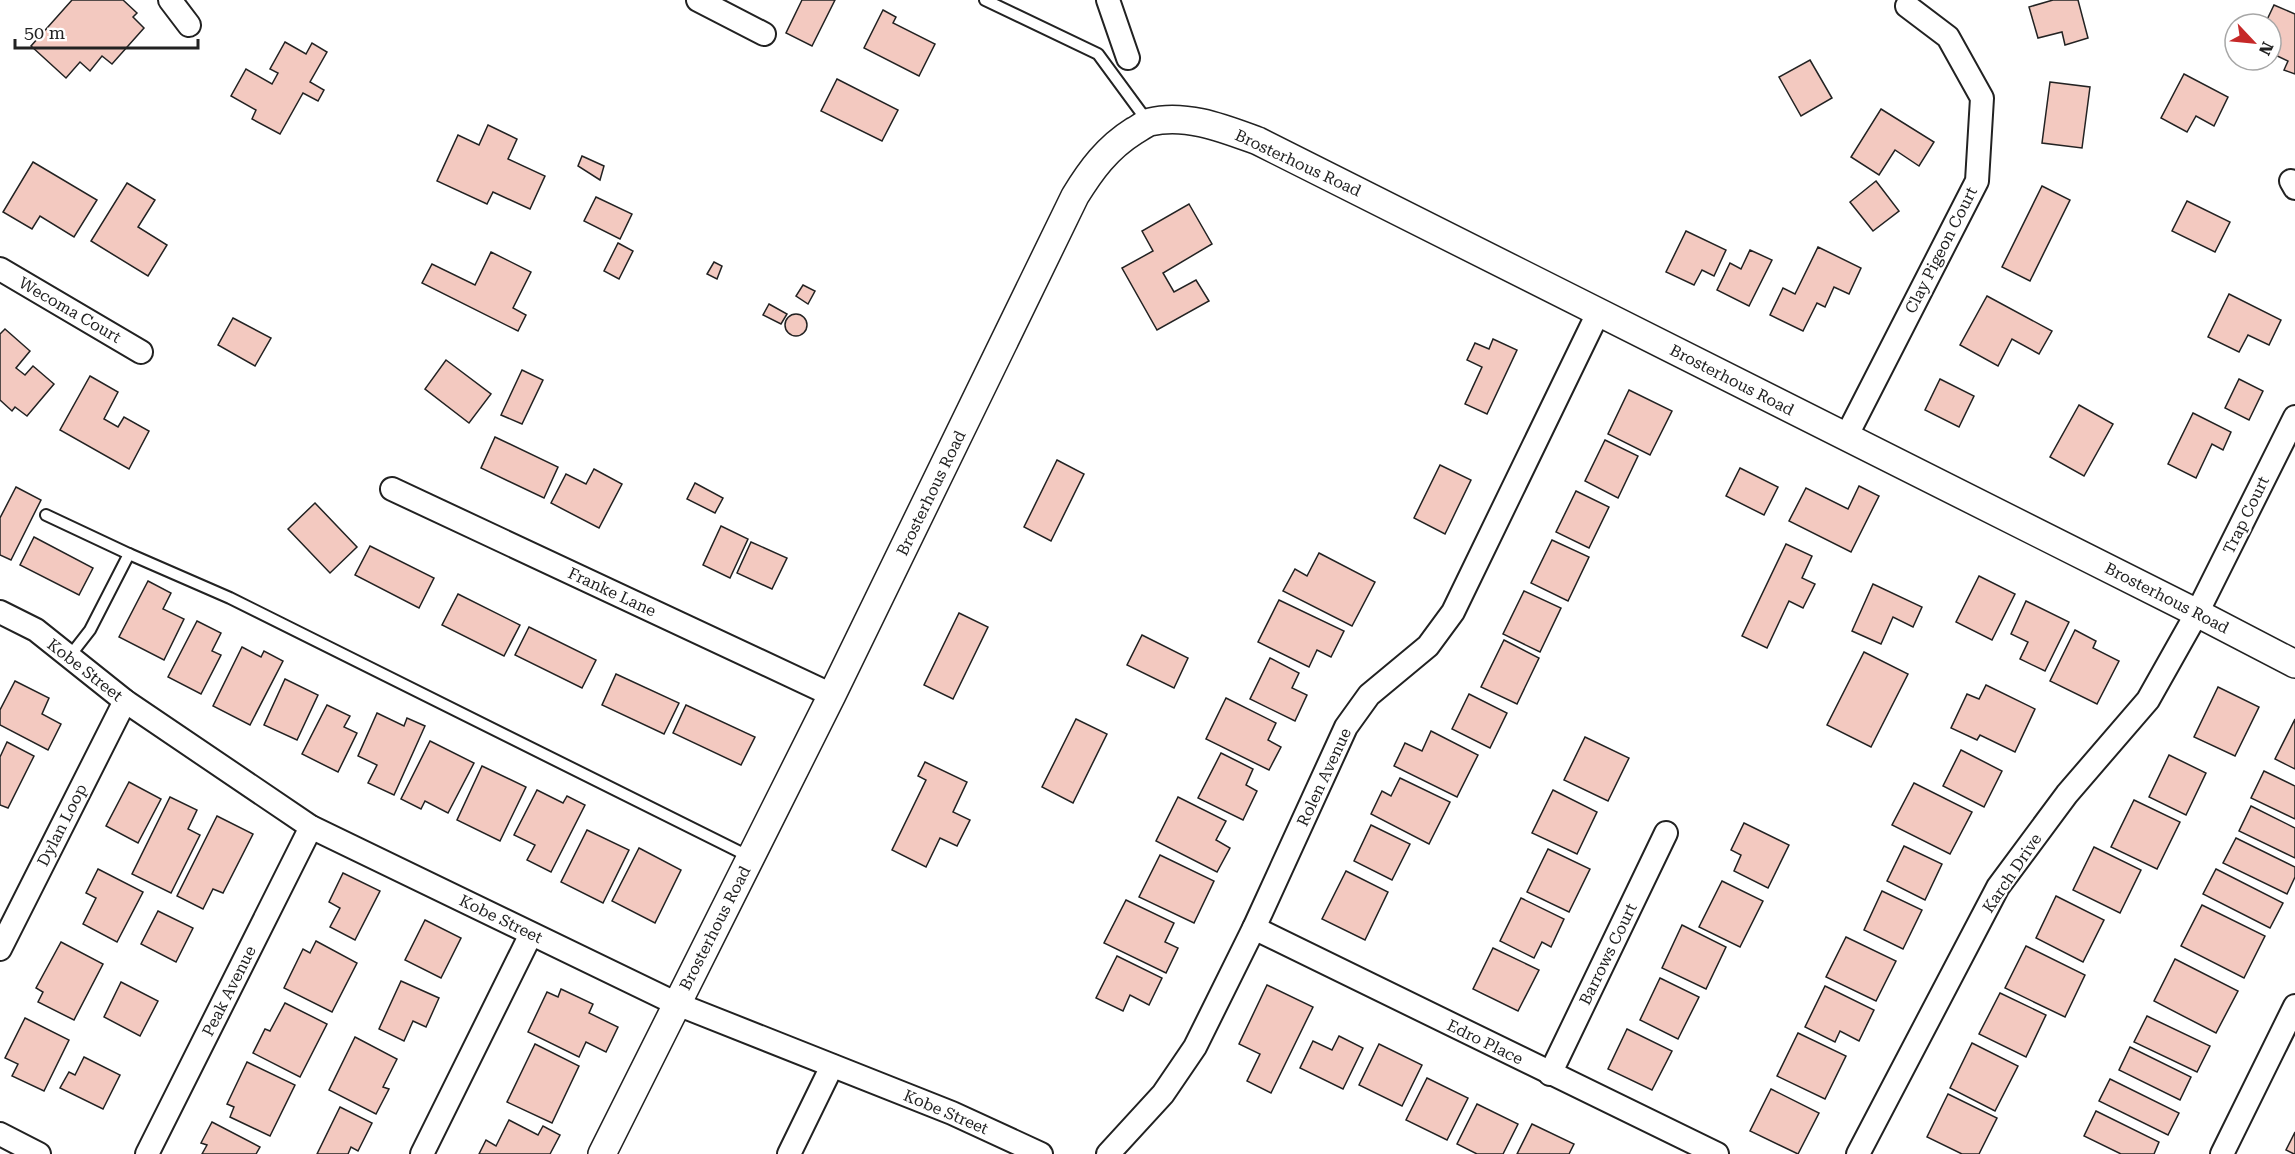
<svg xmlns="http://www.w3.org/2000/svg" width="2295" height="1154" font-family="'Roboto Serif',serif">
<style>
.building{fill:#f3c9c0;stroke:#222;stroke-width:1.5}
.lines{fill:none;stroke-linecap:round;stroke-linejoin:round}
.service-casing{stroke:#222;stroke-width:14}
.minor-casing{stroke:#222;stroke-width:26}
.tertiary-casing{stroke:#222;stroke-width:30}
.service{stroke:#fff;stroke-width:10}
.minor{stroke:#fff;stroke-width:22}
.tertiary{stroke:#fff;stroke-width:27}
.labels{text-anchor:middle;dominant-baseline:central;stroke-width:4.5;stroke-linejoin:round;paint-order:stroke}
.street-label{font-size:16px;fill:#222;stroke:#fff}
</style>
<rect width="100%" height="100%" fill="#fff"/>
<g class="building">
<polygon points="72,0 123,0 137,13 133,17 144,28 112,64 102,56 90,71 80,62 66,78 31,46"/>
<polygon points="802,0 835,0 812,46 786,33"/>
<polygon points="2053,0 2078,0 2088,38 2065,45 2062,32 2038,38 2029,7"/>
<polygon points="2274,5 2295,14 2295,74 2284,70 2288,61 2271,53 2271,24 2265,24"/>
<polygon points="883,10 896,17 893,23 935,44 919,76 864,48"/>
<polygon points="285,42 306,54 312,43 327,52 310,82 324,90 318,101 303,93 280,134 252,119 256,110 231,96 246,69 272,84 278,73 270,69"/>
<polygon points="1810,60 1832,98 1801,116 1779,77"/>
<polygon points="2184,74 2228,97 2214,126 2196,116 2187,132 2161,118"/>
<polygon points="837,79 898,110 882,141 821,111"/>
<polygon points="2050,82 2090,87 2082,148 2042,143"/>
<polygon points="1881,109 1934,142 1919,166 1895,150 1879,175 1851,157"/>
<polygon points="488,125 517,139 508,159 545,176 530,209 493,192 487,204 437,181 458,135 479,145"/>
<polygon points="582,156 604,166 600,180 578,166"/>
<polygon points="33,162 97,200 74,237 40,216 32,229 3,212"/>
<polygon points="1876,181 1899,211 1873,231 1850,202"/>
<polygon points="127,183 155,200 138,227 167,245 148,276 91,241"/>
<polygon points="2042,186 2070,200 2030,281 2002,267"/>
<polygon points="596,197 632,214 620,239 584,221"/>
<polygon points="2187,201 2230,222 2215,252 2172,231"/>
<polygon points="1189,204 1212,244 1163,273 1174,292 1196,280 1209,301 1157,330 1122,268 1153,251 1142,231"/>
<polygon points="1686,231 1726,250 1714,276 1702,270 1694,285 1666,272"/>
<polygon points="618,243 633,251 619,279 604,271"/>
<polygon points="1818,247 1861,268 1849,294 1834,287 1825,307 1817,303 1803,331 1770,315 1783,288 1795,294"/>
<polygon points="1750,250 1772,260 1749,306 1717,290 1730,263 1741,269"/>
<polygon points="491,252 531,272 513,308 526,315 518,331 422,283 432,264 475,285"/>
<polygon points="714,262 722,266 717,279 707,274"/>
<polygon points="803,285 815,291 808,304 796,296"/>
<polygon points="2229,294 2281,320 2269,345 2248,335 2239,352 2208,337"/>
<polygon points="1987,296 2052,331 2039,354 2012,339 1998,366 1960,345"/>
<polygon points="769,304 787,314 781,324 763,315"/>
<circle cx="796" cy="325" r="11"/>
<polygon points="233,318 271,338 255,366 218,345"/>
<polygon points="5,329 30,351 16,368 25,375 33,366 54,384 27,416 15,407 12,411 0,400 0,334"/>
<polygon points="1493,339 1517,350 1487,414 1465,404 1482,367 1467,360 1475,343 1489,349"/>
<polygon points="446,360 491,394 469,423 425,389"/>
<polygon points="522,370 543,380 522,424 501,415"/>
<polygon points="90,376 118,392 104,419 118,427 124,417 149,431 129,469 60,430"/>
<polygon points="1940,379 1974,396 1959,427 1925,410"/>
<polygon points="2239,379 2263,391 2249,420 2225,408"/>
<polygon points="1629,390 1672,411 1650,455 1608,434"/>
<polygon points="2079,405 2113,424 2084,476 2050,457"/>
<polygon points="2193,413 2231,432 2223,450 2212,444 2196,478 2168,464"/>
<polygon points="495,437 558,467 544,498 481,468"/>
<polygon points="1605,440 1638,456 1618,498 1585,481"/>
<polygon points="1057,460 1084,474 1051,541 1024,527"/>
<polygon points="1440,465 1471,480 1445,534 1414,518"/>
<polygon points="1740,468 1778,487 1764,515 1726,496"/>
<polygon points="594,469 622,484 599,528 551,503 566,474 586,484"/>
<polygon points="695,483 723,498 715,513 687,499"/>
<polygon points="1859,486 1879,496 1851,552 1789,521 1806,488 1848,509"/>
<polygon points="16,487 41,500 11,560 0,555 0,518"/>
<polygon points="1576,491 1609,507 1589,548 1556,532"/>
<polygon points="315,503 357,547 330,573 288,529"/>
<polygon points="721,526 748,539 730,578 703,565"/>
<polygon points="34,537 93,568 79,595 20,565"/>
<polygon points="1552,540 1589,557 1568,601 1531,583"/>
<polygon points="751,542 787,558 772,589 737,573"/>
<polygon points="1786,544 1812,556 1802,578 1815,584 1803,608 1789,601 1767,648 1742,636"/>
<polygon points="370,546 434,578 419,608 355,575"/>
<polygon points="1319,553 1375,582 1352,626 1283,591 1295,569 1307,576"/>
<polygon points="1979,576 2015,594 1992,640 1956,622"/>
<polygon points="148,581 171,593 163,609 184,619 164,660 119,637"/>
<polygon points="1873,584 1922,607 1913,627 1893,617 1881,644 1852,631"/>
<polygon points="1524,591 1561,608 1540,652 1503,634"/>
<polygon points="458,594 520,625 504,656 442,625"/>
<polygon points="1279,600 1344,631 1331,657 1317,650 1309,667 1258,642"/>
<polygon points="2026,601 2069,622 2045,671 2020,659 2028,642 2011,634"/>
<polygon points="959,613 988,627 953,699 924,685"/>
<polygon points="197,621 221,633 212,651 221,655 201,694 168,677"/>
<polygon points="529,627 596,660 582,688 515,655"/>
<polygon points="2075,630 2096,641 2093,648 2119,661 2097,704 2050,681"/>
<polygon points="1142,635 1188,658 1174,688 1127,665"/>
<polygon points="1504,640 1539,658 1517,704 1481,687"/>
<polygon points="242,647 261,657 264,651 283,661 250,725 213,706"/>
<polygon points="1864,652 1908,674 1871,747 1827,725"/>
<polygon points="1270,658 1299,673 1292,688 1307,695 1295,721 1250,699"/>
<polygon points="616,674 679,703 664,734 602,705"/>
<polygon points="285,679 318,695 297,740 264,725"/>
<polygon points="15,681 49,698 42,714 61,724 48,750 0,725 0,710"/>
<polygon points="1986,685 2035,709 2015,752 1980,735 1977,740 1951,728 1967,694 1979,699"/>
<polygon points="2218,687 2259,707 2235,756 2194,737"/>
<polygon points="1469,694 1507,713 1490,748 1452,729"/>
<polygon points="1226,698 1276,723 1268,740 1281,747 1269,770 1206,739"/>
<polygon points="327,705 350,716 344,727 357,733 338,772 302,754"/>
<polygon points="686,705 755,737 741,765 673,733"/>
<polygon points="377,713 404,726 407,718 425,726 394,795 368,783 377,765 358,756"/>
<polygon points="1076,719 1107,734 1073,803 1042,787"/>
<polygon points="2295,719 2295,769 2275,759"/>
<polygon points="1431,731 1478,755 1457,797 1394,766 1405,743 1422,751"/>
<polygon points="1585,737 1629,758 1608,801 1564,780"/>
<polygon points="430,741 474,763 448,813 425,801 421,809 401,799"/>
<polygon points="7,742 34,756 8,808 0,805 0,757"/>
<polygon points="1961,750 2002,771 1984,807 1943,786"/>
<polygon points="1221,753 1253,769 1246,785 1257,791 1243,820 1198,798"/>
<polygon points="2169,755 2206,773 2186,815 2149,797"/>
<polygon points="925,762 967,782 953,812 970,820 957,846 940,838 926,867 892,850 926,780 918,776"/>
<polygon points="482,766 526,787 500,841 457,820"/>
<polygon points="2264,771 2295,786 2295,819 2251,798"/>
<polygon points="1400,778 1450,802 1429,844 1371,814 1382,791 1391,796"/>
<polygon points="129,782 161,799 138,843 106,826"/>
<polygon points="1914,783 1972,812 1950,854 1892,825"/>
<polygon points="537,790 563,803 567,796 585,805 551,872 527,860 535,845 514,835"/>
<polygon points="1553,790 1597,812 1577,854 1532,833"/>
<polygon points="170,797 197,810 188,829 200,835 171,893 132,874"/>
<polygon points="1178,797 1226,821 1216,840 1230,848 1217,872 1156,841"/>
<polygon points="2134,800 2180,822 2157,869 2111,847"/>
<polygon points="2251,806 2295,828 2295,858 2239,831"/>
<polygon points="217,816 253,834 223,893 213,889 203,909 177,896"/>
<polygon points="1744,823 1789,845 1768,888 1734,871 1741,855 1731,850"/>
<polygon points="1371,825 1410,844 1392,880 1354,861"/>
<polygon points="587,830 629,850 603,903 561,882"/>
<polygon points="2236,838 2295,867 2295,877 2287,894 2223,863"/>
<polygon points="1904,846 1942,864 1925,900 1887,881"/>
<polygon points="2094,847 2141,870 2120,913 2073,890"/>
<polygon points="639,848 681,870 655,923 612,901"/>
<polygon points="1548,849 1590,869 1569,912 1527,892"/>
<polygon points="1160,855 1214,881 1194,923 1139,897"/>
<polygon points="98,869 143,892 117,942 83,924 96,898 86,893"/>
<polygon points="2216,869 2283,903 2270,928 2203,894"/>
<polygon points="1346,871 1388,892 1365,940 1322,919"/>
<polygon points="343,873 380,891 355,940 330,927 340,908 329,902"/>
<polygon points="1722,881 1763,901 1740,947 1699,927"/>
<polygon points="1882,891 1922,910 1903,949 1864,930"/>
<polygon points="2056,896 2104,920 2083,962 2036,938"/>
<polygon points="1521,898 1564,919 1551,947 1542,942 1534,958 1500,941"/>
<polygon points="1126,900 1174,923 1165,942 1178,948 1166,973 1104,943"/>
<polygon points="2202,905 2265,936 2244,978 2181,946"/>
<polygon points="158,911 193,928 176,962 141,944"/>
<polygon points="425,920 461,938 441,978 405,960"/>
<polygon points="1682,925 1726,947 1706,989 1662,968"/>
<polygon points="1846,937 1896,961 1876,1001 1826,977"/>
<polygon points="316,941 357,963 332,1012 284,988 303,949 310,953"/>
<polygon points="61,942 103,964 74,1020 38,1002 43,992 36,988"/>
<polygon points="2026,946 2085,975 2065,1017 2005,988"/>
<polygon points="1493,948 1539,970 1518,1011 1473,989"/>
<polygon points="1117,956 1162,978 1149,1005 1130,995 1123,1011 1096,998"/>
<polygon points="2175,959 2238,991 2216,1033 2154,1001"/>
<polygon points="1660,978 1699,997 1678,1039 1640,1020"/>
<polygon points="401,981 439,998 426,1027 413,1021 404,1041 379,1029"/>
<polygon points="121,982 158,1001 140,1036 104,1017"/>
<polygon points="1267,985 1313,1007 1271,1093 1247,1081 1260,1054 1239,1044"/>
<polygon points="1825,986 1874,1010 1859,1041 1840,1031 1835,1042 1805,1027"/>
<polygon points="561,989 593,1004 589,1013 618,1027 606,1052 586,1042 579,1057 528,1032 547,992 558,997"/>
<polygon points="2000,993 2046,1015 2026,1057 1979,1034"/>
<polygon points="285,1003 327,1024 300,1077 253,1053 265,1029 270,1031"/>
<polygon points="2147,1016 2210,1046 2197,1072 2134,1042"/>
<polygon points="25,1018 69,1040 44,1091 12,1076 18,1064 5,1058"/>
<polygon points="1627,1029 1672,1051 1652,1090 1608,1069"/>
<polygon points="1798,1033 1846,1056 1825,1099 1777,1076"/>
<polygon points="1339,1036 1363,1048 1343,1089 1300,1068 1313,1041 1332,1050"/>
<polygon points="355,1037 397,1059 383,1087 389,1089 376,1114 329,1090"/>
<polygon points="1972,1043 2018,1066 1995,1111 1950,1088"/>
<polygon points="535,1044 579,1066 552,1123 507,1102"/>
<polygon points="1379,1044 1422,1065 1402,1106 1359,1085"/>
<polygon points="2130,1047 2191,1077 2180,1100 2119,1070"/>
<polygon points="84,1057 120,1075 103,1109 60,1088 69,1072 75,1075"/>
<polygon points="247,1062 295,1085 270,1136 230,1117 234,1107 227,1104"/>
<polygon points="1427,1078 1468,1098 1447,1140 1406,1120"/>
<polygon points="2110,1079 2179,1113 2168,1135 2099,1101"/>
<polygon points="1771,1089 1819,1113 1798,1154 1750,1131"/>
<polygon points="1948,1094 1997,1118 1979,1154 1962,1154 1927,1137"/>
<polygon points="1477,1104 1518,1124 1503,1154 1477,1154 1457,1144"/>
<polygon points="340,1107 372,1123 358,1151 351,1147 348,1154 317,1154"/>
<polygon points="2096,1111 2159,1142 2154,1154 2121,1154 2084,1136"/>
<polygon points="509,1120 538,1135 543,1126 560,1135 550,1154 479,1154 486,1140 496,1146"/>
<polygon points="212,1122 260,1147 256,1154 202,1154 207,1145 201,1143"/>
<polygon points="1532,1124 1574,1144 1569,1154 1517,1154"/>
<polygon points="2295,1132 2295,1154 2294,1154 2286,1150"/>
</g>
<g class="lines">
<g class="service-casing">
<g id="service">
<polyline points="985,0 1098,54 1148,122"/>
<polyline points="46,515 129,554 230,598 750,857"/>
<polyline points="69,657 90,630 129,554"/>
</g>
</g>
<g class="minor-casing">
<g id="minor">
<polyline points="170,0 189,25"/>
<polyline points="698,0 764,34"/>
<polyline points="1108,0 1128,58"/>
<polyline points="2291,181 2295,188"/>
<polyline points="0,269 141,352"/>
<polyline points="1846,437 1977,181 1982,98 1948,37 1907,6"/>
<polyline points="392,489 832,695"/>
<polyline points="0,612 36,630 125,701 311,827 677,1004 952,1113 1041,1154"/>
<polyline points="1254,928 1717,1154"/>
<polyline points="0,949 125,701"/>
<polyline points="1550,1074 1666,833"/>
<polyline points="0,1134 39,1154"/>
<polyline points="147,1154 311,827"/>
<polyline points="422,1154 531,934"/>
<polyline points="789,1154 832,1066"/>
<polyline points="1108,1154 1163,1094 1195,1047 1254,928 1346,727 1369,695 1428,646 1453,612 1598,313"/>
<polyline points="1858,1154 1998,887 2067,794 2148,700 2197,613 2295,417"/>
<polyline points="2222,1154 2295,1006"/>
</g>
</g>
<g class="tertiary-casing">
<path id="tertiary" d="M602,1154L832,695L1075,196C1091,170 1107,148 1134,131C1138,129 1144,124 1150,122C1186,113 1225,129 1258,141L2197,613L2295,664"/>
</g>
<use href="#service" class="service"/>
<use href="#minor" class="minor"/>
<use href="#tertiary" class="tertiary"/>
</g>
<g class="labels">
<g class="street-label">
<text transform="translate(1298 163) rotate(25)">Brosterhous Road</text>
<text transform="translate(1941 250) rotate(-63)">Clay Pigeon Court</text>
<text transform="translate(70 310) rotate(30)">Wecoma Court</text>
<text transform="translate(1732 380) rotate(27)">Brosterhous Road</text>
<text transform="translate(931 493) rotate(-64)">Brosterhous Road</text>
<text transform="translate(2246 515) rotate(-64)">Trap Court</text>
<text transform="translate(612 592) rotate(25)">Franke Lane</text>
<text transform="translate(2167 598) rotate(27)">Brosterhous Road</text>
<text transform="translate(85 670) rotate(38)">Kobe Street</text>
<text transform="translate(1324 777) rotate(-65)">Rolen Avenue</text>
<text transform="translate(62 825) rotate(-63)">Dylan Loop</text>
<text transform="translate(2012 873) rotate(-56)">Karch Drive</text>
<text transform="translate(501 919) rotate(26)">Kobe Street</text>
<text transform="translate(715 928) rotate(-63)">Brosterhous Road</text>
<text transform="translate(1608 954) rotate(-64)">Barrows Court</text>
<text transform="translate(229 991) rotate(-63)">Peak Avenue</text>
<text transform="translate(1485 1042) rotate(26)">Edro Place</text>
<text transform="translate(946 1112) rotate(23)">Kobe Street</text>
</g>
</g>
<g transform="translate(2253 42) rotate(116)"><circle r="28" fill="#ffffff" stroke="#a7a7a7" stroke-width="1.5"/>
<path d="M0-4.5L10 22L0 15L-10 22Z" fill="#c62828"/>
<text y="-9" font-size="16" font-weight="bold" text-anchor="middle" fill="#222222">N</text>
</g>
<path d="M15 39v9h183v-9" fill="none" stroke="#222222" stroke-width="3"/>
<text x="24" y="39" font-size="18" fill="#222222" stroke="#ffffff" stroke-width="4.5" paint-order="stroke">50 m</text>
</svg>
